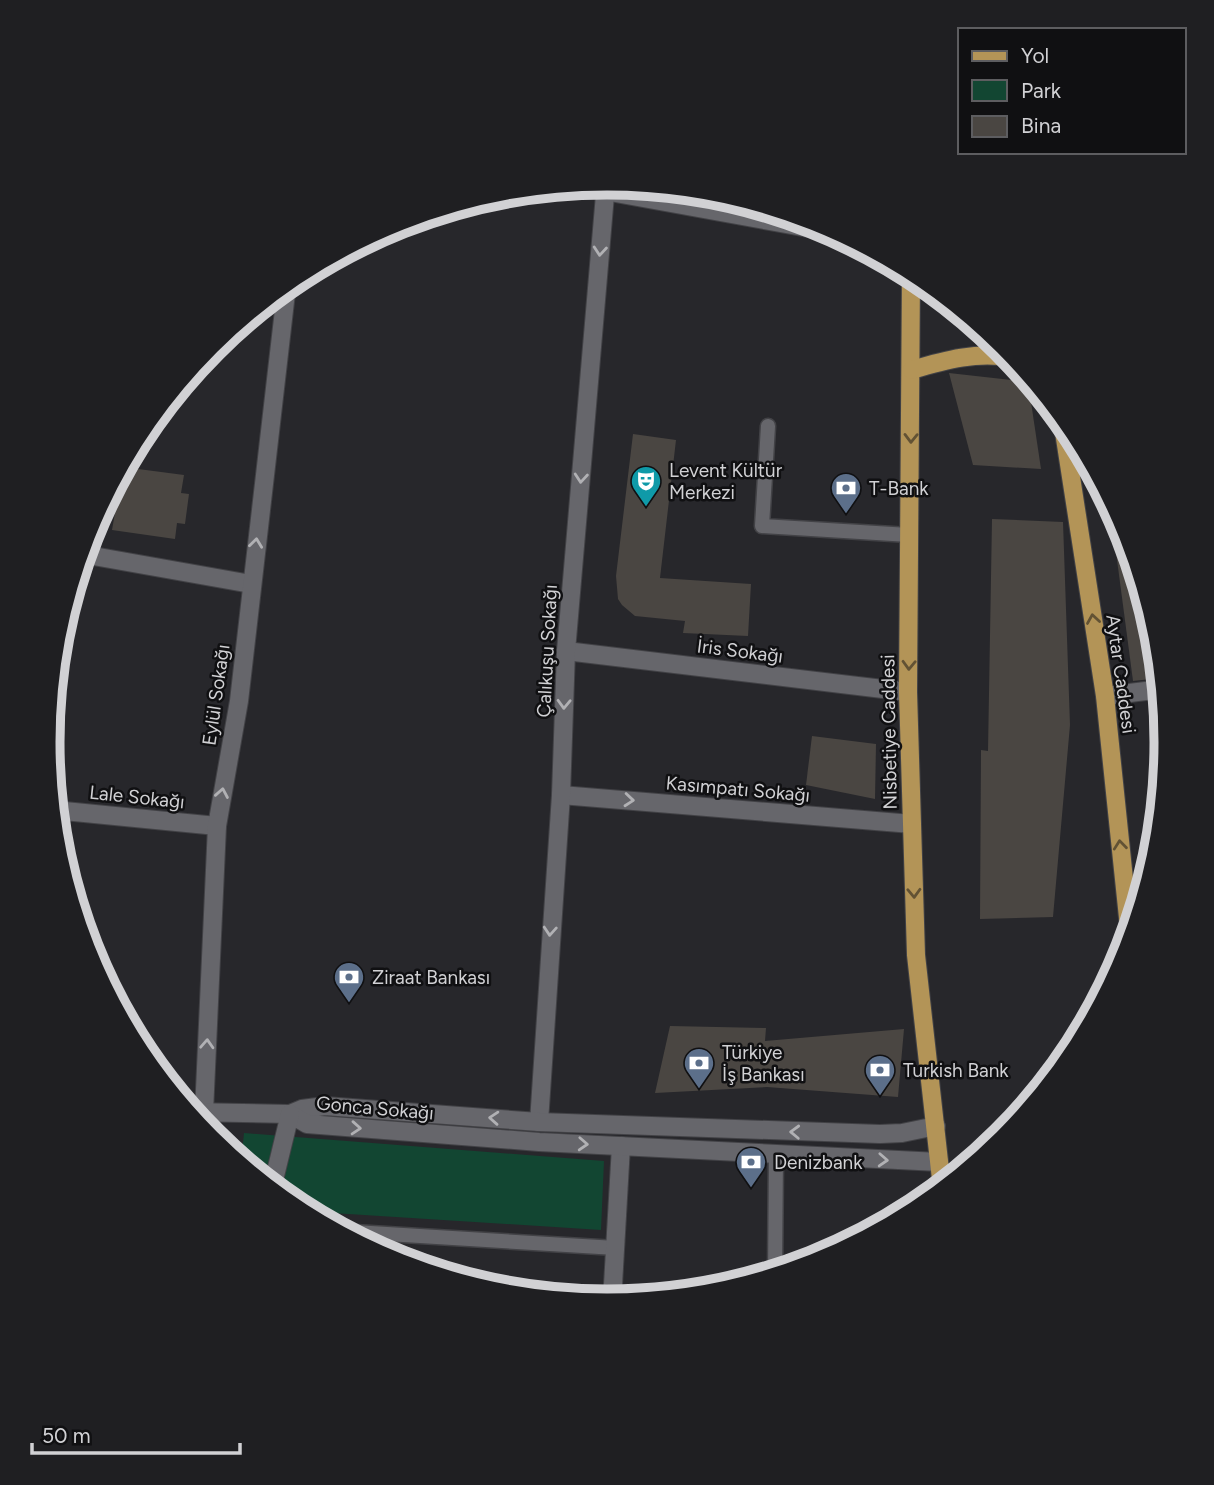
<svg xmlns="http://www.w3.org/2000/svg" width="1214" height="1485" font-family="Figtree,sans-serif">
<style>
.green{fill:#124632}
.building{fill:#4a4642}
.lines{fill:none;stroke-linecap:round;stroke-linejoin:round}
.service-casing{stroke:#424246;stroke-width:17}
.minor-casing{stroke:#424246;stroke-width:20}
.tertiary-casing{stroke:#424246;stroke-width:20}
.primary-casing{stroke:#424246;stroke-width:20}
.service{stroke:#66666b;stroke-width:14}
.minor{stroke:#66666b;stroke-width:18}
.tertiary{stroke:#66666b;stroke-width:18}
.primary{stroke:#b39457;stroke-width:18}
.oneway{stroke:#b1b1b4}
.oneway2{stroke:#625234}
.labels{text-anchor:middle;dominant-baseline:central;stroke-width:5;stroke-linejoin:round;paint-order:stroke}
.poi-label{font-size:19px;fill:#d1d1d4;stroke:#101012;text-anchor:start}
.street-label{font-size:19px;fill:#d1d1d4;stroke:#101012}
.rim{fill:none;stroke:#d1d1d4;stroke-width:9}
</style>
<rect width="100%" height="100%" fill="#27272b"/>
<polygon class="green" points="244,1133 604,1161 601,1230 301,1211 241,1163"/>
<g class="building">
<polygon points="949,373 1028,382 1041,469 973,465"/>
<polygon points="633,434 676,440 660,578 751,584 748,636 683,633 685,621 635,616 622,605 618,599 616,576"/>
<polygon points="123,467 184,475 181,493 189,494 185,524 177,523 175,539 112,530"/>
<polygon points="992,519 1063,522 1070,725 1053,917 980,919 981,750 988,751"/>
<polygon points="1126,534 1156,634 1160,678 1133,681 1114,537"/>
<polygon points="812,736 876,744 875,799 806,785"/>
<polygon points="670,1026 766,1028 765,1041 904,1029 898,1097 767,1087 655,1093"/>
</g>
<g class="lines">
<g class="service-casing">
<g id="service">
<polyline points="768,426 762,526 909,535"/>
<polyline points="338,1231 616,1248"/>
<polyline points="775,1274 776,1154"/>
</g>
</g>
<g class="minor-casing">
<g id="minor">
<polyline points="577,186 836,233"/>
<polyline points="82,554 251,584"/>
<polyline points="566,651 908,692"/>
<polyline points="1105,696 1162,689"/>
<polyline points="561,795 912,824"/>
<polyline points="54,810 217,826"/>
<polyline points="204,1112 217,826 239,701 287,284"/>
<polyline points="539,1122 561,795 566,651 606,183"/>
<polyline points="612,1302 621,1146"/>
</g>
</g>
<g class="tertiary-casing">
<g id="tertiary">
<polyline points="189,1112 290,1114 302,1109 325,1106 539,1122 880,1134 902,1133 936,1126"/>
<polyline points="290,1114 307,1124 539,1142 939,1162"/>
<polyline points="272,1188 290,1114"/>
</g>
</g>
<g class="primary-casing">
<g id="primary">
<polyline points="911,274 908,692 912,824 916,955 942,1188"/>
<path d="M912,370C945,360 978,351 1013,358"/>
<polyline points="1062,419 1105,696 1130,937"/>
</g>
</g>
<use href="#service" class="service"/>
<use href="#minor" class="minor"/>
<use href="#tertiary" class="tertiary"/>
<use href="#primary" class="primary"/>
</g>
<defs><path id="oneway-chevron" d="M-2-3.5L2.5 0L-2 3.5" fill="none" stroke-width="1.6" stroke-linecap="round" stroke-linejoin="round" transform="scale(1.75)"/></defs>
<g class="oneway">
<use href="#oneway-chevron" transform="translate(600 251) rotate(95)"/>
<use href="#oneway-chevron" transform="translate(581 478) rotate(95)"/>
<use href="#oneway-chevron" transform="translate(256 543) rotate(-83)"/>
<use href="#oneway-chevron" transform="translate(564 704) rotate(92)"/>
<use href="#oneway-chevron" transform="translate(222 793) rotate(-80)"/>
<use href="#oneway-chevron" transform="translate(629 800) rotate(5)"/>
<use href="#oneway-chevron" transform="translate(550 931) rotate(94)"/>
<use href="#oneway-chevron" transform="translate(207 1044) rotate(-87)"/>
<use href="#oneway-chevron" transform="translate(494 1118) rotate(-176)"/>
<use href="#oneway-chevron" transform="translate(356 1128) rotate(4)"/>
<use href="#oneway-chevron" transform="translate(795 1132) rotate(-178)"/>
<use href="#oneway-chevron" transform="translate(583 1144) rotate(3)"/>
<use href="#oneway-chevron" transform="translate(883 1160) rotate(3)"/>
</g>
<g class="oneway2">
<use href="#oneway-chevron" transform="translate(911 438) rotate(91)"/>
<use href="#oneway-chevron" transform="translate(1093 619) rotate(-99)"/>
<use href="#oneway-chevron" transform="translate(909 665) rotate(92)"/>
<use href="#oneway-chevron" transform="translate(1120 845) rotate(-96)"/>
<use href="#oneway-chevron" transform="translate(914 893) rotate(88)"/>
</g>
<defs>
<g id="theatre-pin" transform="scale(1.575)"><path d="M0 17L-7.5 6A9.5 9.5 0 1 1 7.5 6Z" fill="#0f9aa8" stroke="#101012"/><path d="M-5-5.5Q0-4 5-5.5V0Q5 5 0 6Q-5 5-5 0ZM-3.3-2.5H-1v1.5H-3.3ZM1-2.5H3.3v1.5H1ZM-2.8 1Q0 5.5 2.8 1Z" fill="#fff"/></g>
<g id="bank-pin" transform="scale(1.575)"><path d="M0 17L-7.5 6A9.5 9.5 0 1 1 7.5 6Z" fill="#5c6f8a" stroke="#101012"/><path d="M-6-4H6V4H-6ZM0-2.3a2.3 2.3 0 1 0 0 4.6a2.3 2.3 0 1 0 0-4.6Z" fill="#fff"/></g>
</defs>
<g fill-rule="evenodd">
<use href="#theatre-pin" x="646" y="481"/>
<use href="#bank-pin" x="846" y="488"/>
<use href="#bank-pin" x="349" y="977"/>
<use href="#bank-pin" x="699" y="1063"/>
<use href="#bank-pin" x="880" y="1070"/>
<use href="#bank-pin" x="751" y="1162"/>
</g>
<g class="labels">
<g class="poi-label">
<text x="669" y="470">Levent Kültür<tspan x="669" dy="22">Merkezi</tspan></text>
<text x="869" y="488">T-Bank</text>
<text x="372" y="977">Ziraat Bankası</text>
<text x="722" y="1052">Türkiye<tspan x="722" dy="22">İş Bankası</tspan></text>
<text x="903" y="1070">Turkish Bank</text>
<text x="774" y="1162">Denizbank</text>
</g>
<g class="street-label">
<text transform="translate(547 651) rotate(-87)">Çalıkuşu Sokağı</text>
<text transform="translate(740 651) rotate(7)">İris Sokağı</text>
<text transform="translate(1121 674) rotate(82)">Aytar Caddesi</text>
<text transform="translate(216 695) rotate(-82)">Eylül Sokağı</text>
<text transform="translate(889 732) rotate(-91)">Nisbetiye Caddesi</text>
<text transform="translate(738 789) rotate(5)">Kasımpatı Sokağı</text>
<text transform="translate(137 797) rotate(6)">Lale Sokağı</text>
<text transform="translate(375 1108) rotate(5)">Gonca Sokağı</text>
</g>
</g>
<path d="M0 0H1214V1485H0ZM60 742a547 547 0 1 1 1094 0a547 547 0 1 1-1094 0Z" fill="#1f1f22" fill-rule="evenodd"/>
<path class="rim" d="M60 742a547 547 0 1 1 1094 0a547 547 0 1 1-1094 0Z"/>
<rect x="958" y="28" width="228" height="126" fill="#101012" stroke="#5d5d60" stroke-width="2"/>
<rect x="972" y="51" width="35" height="10" fill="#b39457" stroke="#5d5d60" stroke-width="2"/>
<text x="1021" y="63" font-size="21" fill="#d1d1d4">Yol</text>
<rect x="972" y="80" width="35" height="21" fill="#124632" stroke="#5d5d60" stroke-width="2"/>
<text x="1021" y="98" font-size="21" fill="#d1d1d4">Park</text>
<rect x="972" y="116" width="35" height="21" fill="#4a4642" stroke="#5d5d60" stroke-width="2"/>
<text x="1021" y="133" font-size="21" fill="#d1d1d4">Bina</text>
<path d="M32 1443v10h208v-10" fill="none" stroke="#d1d1d4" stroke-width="3.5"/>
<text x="42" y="1443" font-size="21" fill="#d1d1d4" stroke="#101012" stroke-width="5" paint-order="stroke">50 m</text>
</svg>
